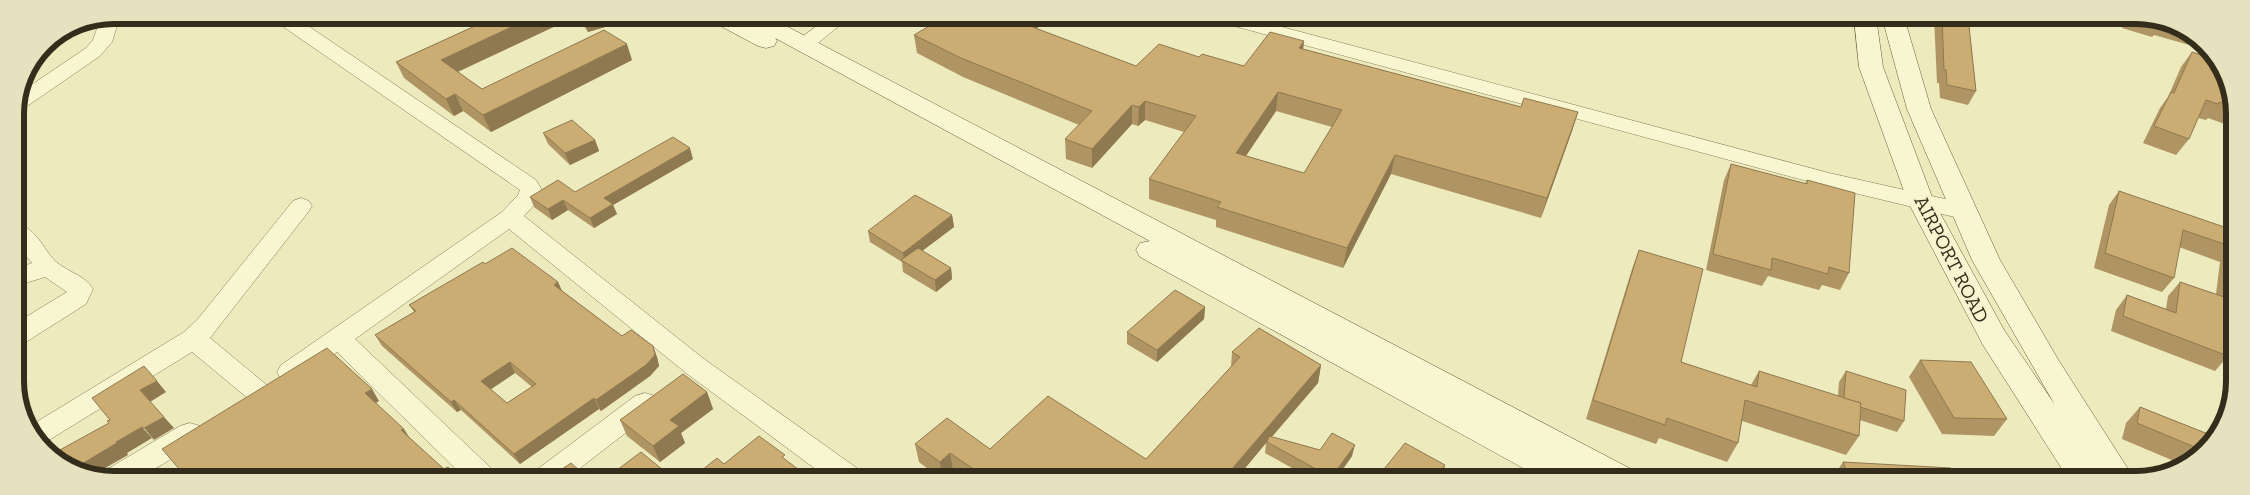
<svg xmlns="http://www.w3.org/2000/svg" width="2250" height="495" font-family="'Zilla Slab',serif">
<style>
.lines{fill:none;stroke-linecap:round;stroke-linejoin:round}
.street-casing{stroke:#857a57;stroke-width:1}
.secondary-casing{stroke:#665b3a;stroke-width:1}
.street{fill:#f8f6d0;fill-rule:evenodd}
.secondary{fill:#f8f6d0;fill-rule:evenodd}
.wall{fill:#af9563;fill-rule:evenodd}
.shaded-wall{fill:#8e7950}
.building{fill:#cbad73;stroke:#8e7950;fill-rule:evenodd}
.labels{text-anchor:middle;dominant-baseline:central;stroke-width:4;stroke-linejoin:round;paint-order:stroke}
.street-label{font-size:20px;fill:#342d1b;stroke:#f5f2cd}
.rim{fill:none;stroke:#342d1b;stroke-width:6}
</style>
<rect width="100%" height="100%" fill="#edeabd"/>
<g class="lines">
<g class="street-casing">
<g id="street">
<polygon points="113,15 120,16 112,42 100,56 23,109 15,111 18,94 86,48 93,40 101,17"/>
<path d="M270,15H292L536,180L542,190L536,203L524,216L704,359L861,471L865,479H829L686,373L509,229L355,339L493,470L497,478H465L337,352C321,364 301,385 281,379L277,372L281,365L502,212L518,195L520,190L272,19Z"/>
<polygon points="830,16 851,16 812,48 805,50 798,48 795,44 798,40"/>
<polygon points="1210,16 1241,16 1829,173 1963,203 1971,206 1974,211 1971,216 1963,219 1829,187 1212,20"/>
<polygon points="301,198 309,201 312,206 309,211 210,338 268,386 272,393 268,400 259,403 250,400 192,352 41,445 30,426 184,332 197,320 293,201"/>
<path d="M16,223C37,229 42,247 55,261C67,272 85,275 93,289L86,304L26,342L17,344L16,323L67,292L45,277L16,286V269L32,263L16,244Z"/>
<polygon points="645,393 655,396 658,403 655,410 566,479 531,479 535,471 635,396"/>
<polygon points="190,423 200,426 204,434 200,442 139,478 102,478 106,470 180,426"/>
</g>
</g>
<g class="secondary-casing">
<g id="secondary">
<polygon points="708,16 735,16 743,20 740,16 767,16 1631,469 1636,479 1590,479 1587,477 1587,479 1543,479 1140,257 1136,250 1140,243 1150,241 775,38 777,41 774,46 766,48 758,46 711,21"/>
<polygon points="1854,17 1876,17 1883,67 1934,202 2004,330 2055,405 1972,260 1907,109 1882,17 1904,17 1931,109 2000,260 2059,361 2135,480 2069,480 1983,345 1908,202 1859,67"/>
</g>
</g>
<use href="#street" class="street"/>
<use href="#secondary" class="secondary"/>
</g>
<g class="wall">
<polygon points="319,15 341,15 327,21"/>
<polygon points="499,15 617,15 619,23 588,32 577,16 458,72 482,89 632,60 491,132 463,111 454,116 404,78 396,62"/>
<polygon points="1079,16 1095,16 1091,20"/>
<polygon points="1934,17 1968,17 1976,91 1968,105 1940,98 1939,83 1937,83"/>
<polygon points="2126,17 2156,17 2204,42 2200,48 2154,35 2152,37 2122,28"/>
<path d="M1037,29L1136,66L1199,57L1244,66L1304,41L1303,49L1521,107L1578,112L1572,131L1541,218L1391,174L1343,268L1216,227V220L1149,199V179L1184,132L1145,120L1138,126L1132,124L1092,168L1066,159L1065,139L1079,125L963,77L917,53L914,35ZM1276,111L1332,127L1304,173L1246,156Z"/>
<polygon points="2192,52 2233,94 2233,127 2208,118 2206,120 2198,118 2189,139 2176,155 2143,143 2160,108 2168,97 2181,67"/>
<polygon points="543,133 595,140 599,151 570,165 548,144"/>
<polygon points="693,159 613,205 617,214 594,228 568,210 552,220 534,207 530,197 575,192"/>
<polygon points="1731,164 1805,184 1807,180 1849,273 1840,290 1822,285 1819,290 1768,276 1762,286 1706,270 1724,180"/>
<polygon points="2119,191 2233,230 2233,342 2230,340 2228,356 2215,371 2111,331 2116,310 2127,295 2166,309 2168,296 2180,282 2216,294 2220,262 2179,247 2174,278 2162,292 2094,268 2109,205"/>
<polygon points="952,215 954,227 922,251 951,268 952,279 936,292 903,272 902,262 870,242 868,231"/>
<polygon points="1639,250 1681,362 1751,385 1759,371 1838,396 1839,382 1846,371 1904,421 1897,432 1860,420 1859,436 1846,455 1742,421 1738,443 1727,462 1659,438 1656,444 1586,419 1632,269"/>
<path d="M485,264L558,282L561,290L622,336L657,357L659,366L650,376L601,411L599,409L520,464L461,410L457,412L382,346L375,335L414,312L409,305ZM515,373L532,387L507,403L490,389Z"/>
<polygon points="1205,307 1204,319 1157,362 1127,344 1127,332"/>
<polygon points="1232,352 1321,365 1318,383 1272,437 1320,450 1352,456 1336,479 1309,479 1310,478 1265,453 1266,443 1236,479 965,479 953,470 944,479 941,479 919,462 915,444 1146,459 1231,367"/>
<polygon points="1920,360 2007,419 1994,436 1942,434 1909,377"/>
<polygon points="707,392 713,409 681,433 685,443 660,462 627,436 620,420"/>
<polygon points="2140,407 2213,436 2202,455 2181,464 2122,439 2126,423"/>
<polygon points="1843,462 1952,470 1969,480 1822,480 1828,471 1837,471"/>
</g>
<g class="shaded-wall">
<polygon points="324,15 341,15 327,21"/>
<polygon points="537,15 577,16 448,76 441,60"/>
<polygon points="585,15 617,15 619,23 588,32 583,16"/>
<polygon points="1030,16 1051,16 1023,41 1022,23"/>
<polygon points="1304,41 1302,60 1299,48"/>
<polygon points="627,44 632,60 491,132 483,115"/>
<polygon points="1278,92 1276,111 1235,172 1236,153"/>
<polygon points="455,94 463,111 454,116 446,99"/>
<polygon points="1145,101 1145,120 1138,126 1139,107"/>
<polygon points="1132,105 1132,124 1092,168 1092,149"/>
<polygon points="1578,112 1572,131 1541,218 1547,198"/>
<polygon points="595,140 599,151 570,165 565,153"/>
<polygon points="690,148 693,159 613,205 617,214 594,228 590,218 604,198"/>
<polygon points="1395,155 1391,174 1343,268 1347,248"/>
<polygon points="563,200 568,210 552,220 548,209"/>
<polygon points="952,215 954,227 906,263 904,262 903,253"/>
<polygon points="951,268 952,279 936,292 935,280"/>
<polygon points="558,282 563,293 554,285"/>
<polygon points="1205,307 1204,319 1157,362 1157,350"/>
<polygon points="653,346 657,357 659,366 650,376 601,411 596,400"/>
<polygon points="510,362 515,373 487,392 481,381"/>
<polygon points="1321,365 1318,383 1267,442 1266,443 1236,479 1224,479 1225,477"/>
<polygon points="157,381 166,392 150,402 140,390"/>
<polygon points="372,389 379,401 373,405 365,393"/>
<polygon points="707,392 713,409 681,433 685,443 660,462 653,446 670,420"/>
<polygon points="594,398 599,409 520,464 514,454"/>
<polygon points="454,400 461,410 457,412 451,402"/>
<polygon points="164,417 174,428 154,440 144,428"/>
<polygon points="142,427 152,438 127,453 128,455 91,476 75,468 116,442"/>
<polygon points="404,429 411,440 401,430"/>
<polygon points="1355,445 1352,456 1336,479 1330,479"/>
<polygon points="950,453 953,470 944,479 942,479 940,462"/>
<polygon points="1445,465 1442,477 1440,479 1434,479"/>
<polygon points="1213,470 1212,479 1204,479"/>
</g>
<g class="building">
<polygon points="499,15 537,15 441,60 482,89 604,30 627,44 483,115 455,94 446,99 396,62"/>
<path d="M946,16H1030L1022,23L1136,66L1159,44L1199,57L1202,54L1244,66L1270,32L1304,41L1299,48L1521,107L1524,98L1578,112L1547,198L1395,155L1347,248L1217,207L1221,202L1149,179L1196,116L1145,101L1139,107L1132,105L1092,149L1065,139L1092,111L961,58L914,35ZM1278,92L1342,110L1304,173L1236,153Z"/>
<polygon points="1942,17 1968,17 1976,91 1947,85 1946,70 1944,70"/>
<polygon points="2136,17 2156,17 2166,23 2162,21 2161,24"/>
<polygon points="2192,52 2214,59 2233,94 2233,107 2219,102 2218,104 2206,100 2189,139 2154,126 2171,92 2174,93"/>
<polygon points="572,120 595,140 565,153 543,133"/>
<polygon points="673,137 690,148 604,198 613,204 590,218 563,200 548,209 530,197 558,180 575,192"/>
<polygon points="1731,164 1807,184 1807,180 1855,193 1849,273 1829,267 1828,274 1772,258 1771,270 1713,254"/>
<polygon points="2119,191 2233,230 2233,322 2232,322 2228,356 2123,316 2127,295 2176,313 2180,282 2227,298 2233,247 2183,230 2174,278 2105,253"/>
<polygon points="915,195 952,215 903,253 868,231"/>
<path d="M512,248L558,282L554,285L622,336L631,330L653,346L655,355L646,365L596,400L594,398L514,454L454,400L451,402L375,335L416,311L409,305L483,262L485,264ZM510,362L536,384L507,403L481,381Z"/>
<polygon points="918,248 951,268 935,280 901,260"/>
<polygon points="1639,250 1703,269 1681,362 1757,387 1759,371 1861,403 1859,436 1745,400 1738,443 1667,418 1665,425 1593,400"/>
<polygon points="1175,290 1205,307 1157,350 1127,332"/>
<polygon points="1259,328 1321,365 1225,477 1213,470 1204,479 983,479 985,477 950,453 940,462 915,444 947,418 990,449 1048,396 1146,459 1240,357 1232,352"/>
<polygon points="327,348 372,389 365,393 404,429 401,430 444,469 448,467 460,478 187,478 162,449"/>
<polygon points="1920,360 1971,362 2007,419 1954,418"/>
<polygon points="144,366 157,381 140,390 164,417 144,428 142,427 116,442 117,443 75,468 68,464 58,451 109,423 107,421 110,420 92,398"/>
<polygon points="1846,371 1906,390 1904,421 1860,407 1861,403 1844,398"/>
<polygon points="683,374 707,392 670,420 679,426 653,446 620,420"/>
<polygon points="2140,407 2213,436 2204,451 2137,423"/>
<polygon points="1332,433 1355,445 1330,479 1309,479 1316,469 1267,442 1269,436 1320,450"/>
<polygon points="759,436 785,455 782,457 811,479 691,479 717,458 724,464"/>
<polygon points="1405,443 1445,465 1434,479 1376,479"/>
<polygon points="641,452 674,479 605,479"/>
<polygon points="1843,462 1951,468 1952,470 1964,470 1969,480 1832,480 1828,471 1847,472"/>
<polygon points="571,463 589,479 547,479"/>
</g>
<g class="labels">
<g class="street-label">
<text transform="translate(1952 259) rotate(63)">AIRPORT ROAD</text>
</g>
</g>
<path d="M0 0H2250V495H0ZM114 24H2136A90 90 0 0 1 2226 114V381A90 90 0 0 1 2136 471H114A90 90 0 0 1 24 381V114A90 90 0 0 1 114 24Z" fill="#e6e2bf" fill-rule="evenodd"/>
<path class="rim" d="M114 24H2136A90 90 0 0 1 2226 114V381A90 90 0 0 1 2136 471H114A90 90 0 0 1 24 381V114A90 90 0 0 1 114 24Z"/>
</svg>
